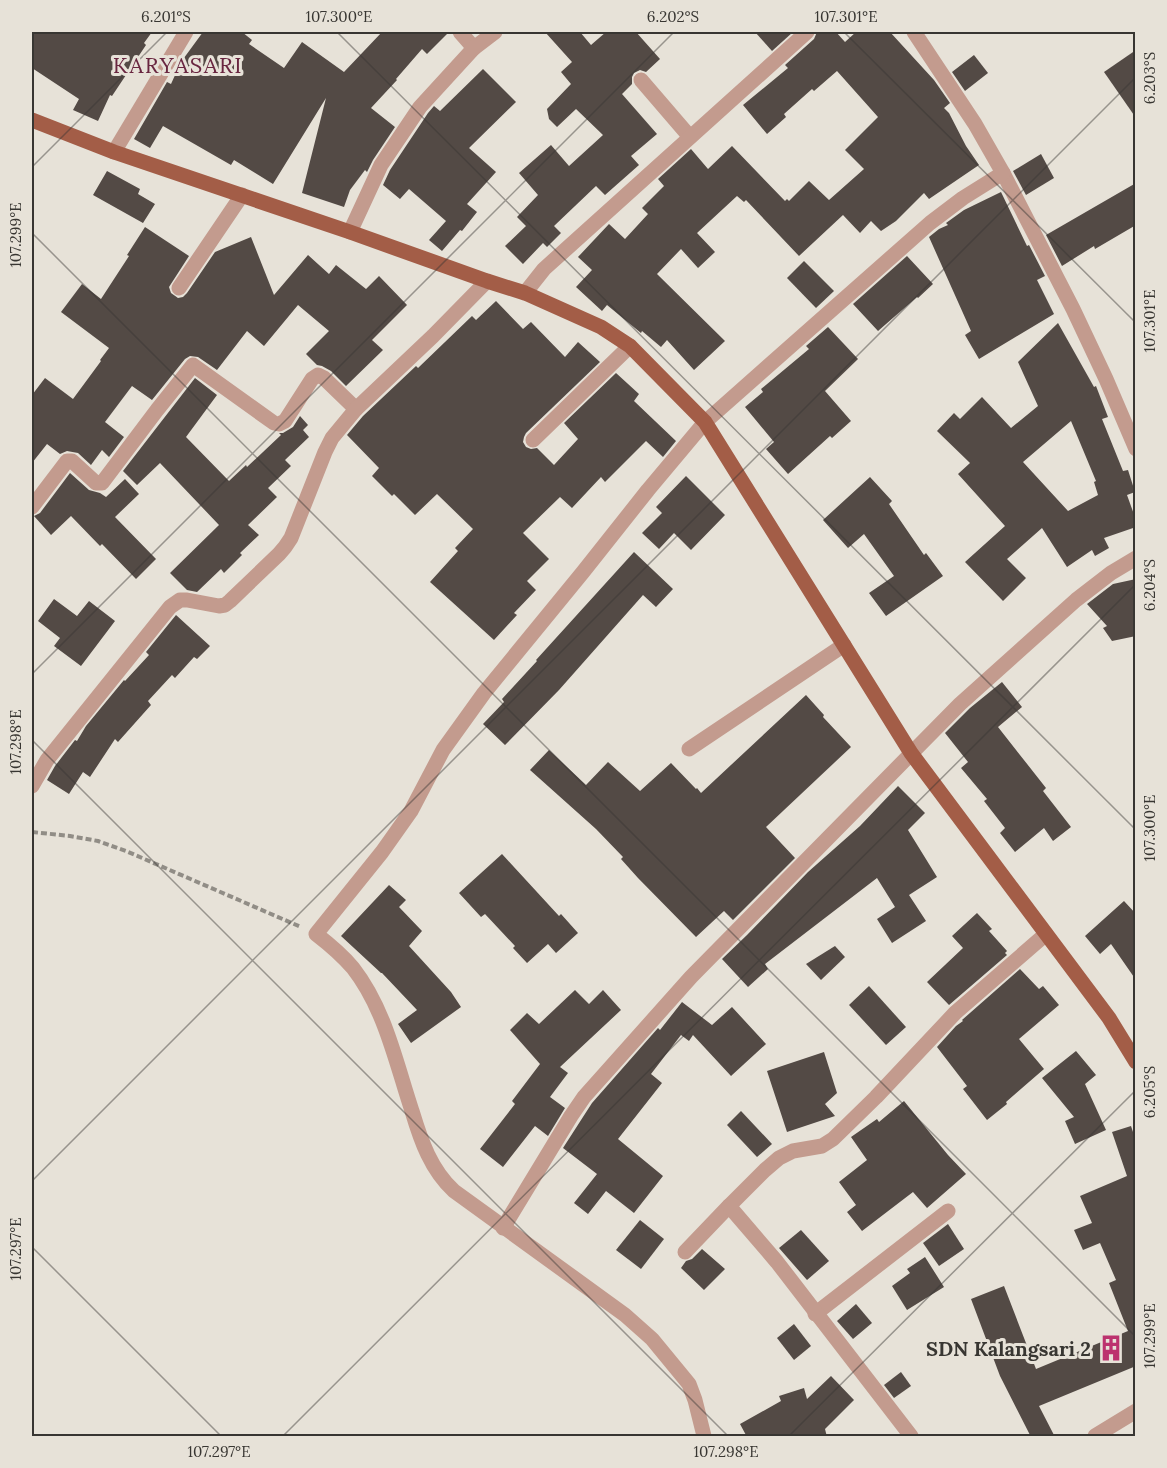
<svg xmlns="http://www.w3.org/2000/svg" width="1167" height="1468" font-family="Lora,serif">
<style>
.building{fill:#534a45;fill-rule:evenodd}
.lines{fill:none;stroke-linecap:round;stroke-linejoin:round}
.path{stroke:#918d86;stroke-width:4;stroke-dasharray:6 3;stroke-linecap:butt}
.minor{stroke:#c39b8e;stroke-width:15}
.major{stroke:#a35d47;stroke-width:15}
.ticks{fill:none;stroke:#383632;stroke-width:1.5;stroke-opacity:0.45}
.labels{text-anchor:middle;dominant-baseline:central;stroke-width:6;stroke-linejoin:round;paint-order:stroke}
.poi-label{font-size:20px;font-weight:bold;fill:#383632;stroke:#e7e2d8;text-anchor:end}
.quarter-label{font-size:22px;letter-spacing:1.5px;fill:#692640;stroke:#e7e2d8}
.neatline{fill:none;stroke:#383632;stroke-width:2}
.ticks-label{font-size:15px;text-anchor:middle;fill:#383632}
</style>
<rect width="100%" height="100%" fill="#e7e2d8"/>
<g class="building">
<polygon points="32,32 152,32 144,43 146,45 112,96 110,95 98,121 73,110 79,99 32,68"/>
<polygon points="203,32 242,32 252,40 249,44 284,68 302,42 344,72 382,32 449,32 427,54 422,49 396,79 397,80 371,108 395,127 373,160 367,172 365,170 350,190 344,207 302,193 326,98 273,184 234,160 231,165 163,126 150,148 134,139 167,82 171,84 181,62"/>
<polygon points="545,32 580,32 591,45 606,32 636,32 660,59 646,72 640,70 634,73 632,77 632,84 622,94 657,134 631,156 639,165 605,195 596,186 554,226 561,233 547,247 543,243 523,264 505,246 526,226 517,217 538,195 519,173 551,145 569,166 603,135 576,109 557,127 549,119 547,109 571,84 561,72 572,62"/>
<polygon points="755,32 793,32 772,51"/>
<polygon points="817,32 836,32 845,42 856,32 890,32 934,80 950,103 944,108 949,113 966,146 979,165 929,199 924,193 896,221 881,231 871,221 860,233 843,215 799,256 746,200 744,202 737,196 697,233 715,252 698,268 681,249 657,274 725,341 694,370 667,340 661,347 642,331 641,333 607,305 602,311 576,287 592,270 578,257 609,224 625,239 648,214 642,208 664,186 658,179 691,149 708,169 732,146 785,201 787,199 789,201 809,181 829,200 864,169 845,150 878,117 837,71 814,91 812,89 784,114 786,117 767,134 743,105 788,68 785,65 814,39"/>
<polygon points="1136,50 1136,118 1104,72"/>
<polygon points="974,55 988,73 965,91 952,72"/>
<polygon points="483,69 516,102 469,148 496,172 467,204 477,212 462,231 460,230 442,251 429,240 446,221 409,189 400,199 383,185 390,170 428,113 434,106 440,111"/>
<polygon points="1041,154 1054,178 1026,195 1013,171"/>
<polygon points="107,171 140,189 138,194 155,204 143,223 93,195"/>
<polygon points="1136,183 1136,225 1095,249 1094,246 1062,266 1046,235"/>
<polygon points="1001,192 1027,246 1029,245 1045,276 1037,280 1054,314 979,359 965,335 971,331 929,237 939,229 948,225 946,223 964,210"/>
<polygon points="145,227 189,256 169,287 171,293 178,298 183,297 187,293 215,252 251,237 274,295 308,255 329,274 336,265 366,289 379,276 407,305 372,340 383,350 346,386 331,371 322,366 317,365 306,354 329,331 298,305 264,346 247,331 217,370 198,357 190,356 185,359 152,400 132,386 105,422 124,437 109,457 102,450 91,465 78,453 67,451 60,454 47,444 32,463 32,395 45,378 73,399 101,361 100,360 109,348 61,312 82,284 101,299 129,256 127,255"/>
<polygon points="907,256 933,284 918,298 917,297 878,331 853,304"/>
<polygon points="804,261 834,291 816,308 787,278"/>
<polygon points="496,301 523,329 531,322 565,357 578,342 600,362 526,433 524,437 523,442 526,447 531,449 537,448 554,465 578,439 564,423 616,373 639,394 634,401 676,441 663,457 646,441 605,482 601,477 572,508 560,497 523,533 549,559 527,581 536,590 514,613 517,615 494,640 430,582 458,551 455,548 473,529 437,494 415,515 394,494 392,496 372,476 379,468 347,435 363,416 416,366 418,368 472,316 476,320"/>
<path d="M1058,323L1094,387L1096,386L1108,417L1102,419L1123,471L1128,470L1135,492L1127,495L1136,520V527L1104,538L1109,548L1095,556L1092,550L1067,567L1042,528L1007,559L1026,578L1003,601L965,562L1005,526L958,474L970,463L937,431L954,413L960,419L982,397L1011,428L1038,406L1018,362ZM1071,421L1096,481L1094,482L1098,495L1068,511L1023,462Z"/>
<polygon points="828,327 858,359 825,391 851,421 832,438 830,436 788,474 766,449 774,442 745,407 763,392 761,389 809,349 806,346"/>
<polygon points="195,378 217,395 186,437 229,481 246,465 247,467 281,435 279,433 283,433 293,427 300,416 308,425 303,430 309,437 285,460 291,466 268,488 277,497 248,525 259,535 240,553 242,555 224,573 221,569 197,592 187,590 170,573 219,525 160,463 137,485 123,471"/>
<polygon points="70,473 89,490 100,493 106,497 125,479 139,494 115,517 156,559 136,579 102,544 100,546 71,516 51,535 34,516 40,513"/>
<polygon points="686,476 725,515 691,550 674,533 659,549 642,533 662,513 656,507"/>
<polygon points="870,477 892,501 889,504 924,555 926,553 943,576 886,616 869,593 894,576 864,534 848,548 823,520"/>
<polygon points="634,552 673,589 656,607 643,595 559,690 505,745 483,724 504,702 502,699 537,661 536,660"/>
<polygon points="1136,579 1136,636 1112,641 1103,628 1107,626 1087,604 1113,584"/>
<polygon points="54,599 77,616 89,601 115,621 81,666 54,646 60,638 38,621"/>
<polygon points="176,615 210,646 197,659 194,657 175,678 172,675 148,701 151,705 118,742 115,739 90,777 83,772 69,794 47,780 55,766 75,740 77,741 86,726 124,680 125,681 149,655 146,652"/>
<polygon points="1002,682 1022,707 998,727 1046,788 1043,791 1071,827 1053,841 1044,828 1015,852 1000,833 1005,828 984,801 987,799 961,768 968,762 945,733 970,708"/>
<polygon points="806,695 824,715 823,717 851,747 766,827 795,858 733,920 724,911 696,937 638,878 621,859 623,857 596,829 530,770 549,750 586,785 608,762 640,791 671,763 696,789 697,788 701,793"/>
<polygon points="898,786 925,813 908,830 937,877 909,895 926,921 892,943 877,919 895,907 877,878 765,964 768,969 748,987 722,959 747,935 808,872 860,826"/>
<polygon points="502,854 559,916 561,914 578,933 556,953 548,944 527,963 513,948 515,946 485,914 481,917 459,893"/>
<polygon points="389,885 406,900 399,907 422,931 409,946 451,992 461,1007 411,1043 398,1024 417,1010 382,973 381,973 341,936"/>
<polygon points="1124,901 1136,914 1136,980 1111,944 1100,954 1085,936"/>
<polygon points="977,913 992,929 989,931 1007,951 1005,953 1007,955 949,1005 927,982 963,948 952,936"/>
<polygon points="835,946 845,957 821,980 806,964"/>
<polygon points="1020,969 1039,989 1043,986 1059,1005 1019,1039 1044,1069 1006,1102 1007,1104 987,1120 963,1089 967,1086 937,1047 956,1026 963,1021 962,1020"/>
<polygon points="869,986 906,1027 886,1045 849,1005"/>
<polygon points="575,990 589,1004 603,990 621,1010 560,1067 568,1073 550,1097 565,1108 548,1136 535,1126 503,1167 480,1149 515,1104 512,1101 540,1064 510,1030 527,1013 539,1024"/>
<polygon points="682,1002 712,1025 732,1007 766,1044 731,1076 693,1035 689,1041 681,1035 651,1074 662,1083 618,1139 663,1176 634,1213 606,1191 588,1214 574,1203 597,1174 563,1148 592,1103 658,1028 660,1030"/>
<polygon points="1076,1051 1096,1075 1085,1084 1106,1130 1075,1144 1065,1121 1074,1117 1042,1078"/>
<polygon points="824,1052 837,1093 825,1104 835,1116 787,1132 767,1071"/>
<polygon points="904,1101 948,1155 966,1174 927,1208 913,1192 862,1231 847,1212 856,1205 839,1182 867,1160 851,1137 877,1119 879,1122"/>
<polygon points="741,1111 772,1144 757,1157 727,1125"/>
<polygon points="1131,1126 1136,1141 1136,1366 1039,1406 1055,1437 1031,1437 1000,1376 971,1299 1004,1286 1036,1369 1128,1331 1109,1283 1116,1280 1100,1243 1083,1250 1074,1230 1092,1223 1080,1196 1127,1176 1112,1132"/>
<polygon points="640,1220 664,1239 641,1269 616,1250"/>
<polygon points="948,1224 964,1249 939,1266 923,1243"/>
<polygon points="801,1230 829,1261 807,1280 779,1248"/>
<polygon points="702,1249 725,1269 704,1290 681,1268 686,1261 692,1259"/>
<polygon points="925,1257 944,1287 907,1310 892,1286 910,1273 907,1269"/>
<polygon points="856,1304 872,1323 853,1339 837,1321"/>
<polygon points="794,1324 811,1346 794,1360 777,1338"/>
<polygon points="901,1372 911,1386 894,1398 884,1385"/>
<polygon points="831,1376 854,1400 825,1429 827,1437 747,1437 740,1424 781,1401 779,1396 804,1388 807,1399"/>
</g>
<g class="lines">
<polyline class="path" points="32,832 70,836 98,841 126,851 301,927"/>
<g class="minor">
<polyline points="460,32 474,48"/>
<polyline points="914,32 975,124 1003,173 1073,309 1106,379 1136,449"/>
<polyline points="641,80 690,137"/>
<polyline points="114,152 186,32"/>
<polyline points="350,232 381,165 420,107 474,48 495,32"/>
<polyline points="179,288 242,195"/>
<polyline points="525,293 544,269 807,32"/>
<polyline points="533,440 630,346"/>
<polyline points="32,507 67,461 72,461 96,483 102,483 157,410 193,365 274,423 279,424 285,421 312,379 318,375 324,378 356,409"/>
<polyline points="689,749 844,645"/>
<polyline points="32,786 47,760 170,607 180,600 187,600 219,606 225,605 230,601 279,554 285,547 291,538 325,452 332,438 356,409 433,336 487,281"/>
<polyline points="503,1228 571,1116 584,1097 691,977 960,704 1076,600 1111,573 1136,558"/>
<polyline points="685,1252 729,1206"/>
<polyline points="815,1314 948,1211"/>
<path d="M704,1436L695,1400L689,1384L652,1339L625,1315L454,1191C431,1170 421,1141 412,1111C396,1063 385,1009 353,968C342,955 329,944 316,934L382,852L411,811L443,750L484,693L583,572L648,490L705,422L930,223L963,198L1003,173"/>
<polyline points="911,1436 777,1262 729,1206 765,1170 779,1158 793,1151 822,1146 833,1139 876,1097 955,1013 1046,934"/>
<polyline points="1095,1436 1136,1411"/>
</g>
<polyline class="major" points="32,120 114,152 350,232 487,281 525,293 601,327 630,346 705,422 911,753 1109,1018 1136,1062"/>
</g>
<path class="ticks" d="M337,32L1136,830M844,32L1136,323M32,167L167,32M32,233L1136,1337M32,674L674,32M32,740L728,1436M32,1181L1136,77M32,1247L221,1436M283,1436L1136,584M789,1436L1136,1090"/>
<defs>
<g id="building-bare" transform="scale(2.07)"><path d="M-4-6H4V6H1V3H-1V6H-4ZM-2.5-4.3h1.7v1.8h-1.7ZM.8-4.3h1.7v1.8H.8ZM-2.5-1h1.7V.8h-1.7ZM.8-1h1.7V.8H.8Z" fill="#bc326e" stroke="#e7e2d8" stroke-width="2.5" paint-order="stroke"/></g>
</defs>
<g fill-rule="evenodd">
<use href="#building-bare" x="1111" y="1348"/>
</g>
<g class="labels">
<g class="poi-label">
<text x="1091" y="1348">SDN Kalangsari 2</text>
</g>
<g class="quarter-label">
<text x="178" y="65">KARYASARI</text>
</g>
</g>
<rect width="1167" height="1468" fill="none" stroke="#e7e2d8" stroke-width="66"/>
<rect x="33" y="33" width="1101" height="1402" class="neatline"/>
<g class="ticks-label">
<text x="166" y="22">6.201°S</text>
<text x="339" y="22">107.300°E</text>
<text x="673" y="22">6.202°S</text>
<text x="846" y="22">107.301°E</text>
<text transform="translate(1150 78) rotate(-90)" y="5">6.203°S</text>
<text transform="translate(16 235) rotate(-90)" y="5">107.299°E</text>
<text transform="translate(1150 321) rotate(-90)" y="5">107.301°E</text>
<text transform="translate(1150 585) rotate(-90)" y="5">6.204°S</text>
<text transform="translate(16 742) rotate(-90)" y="5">107.298°E</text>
<text transform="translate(1150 828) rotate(-90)" y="5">107.300°E</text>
<text transform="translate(1150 1092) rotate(-90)" y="5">6.205°S</text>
<text transform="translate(16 1249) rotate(-90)" y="5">107.297°E</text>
<text transform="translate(1150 1336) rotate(-90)" y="5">107.299°E</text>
<text x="219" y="1457">107.297°E</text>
<text x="726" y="1457">107.298°E</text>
</g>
</svg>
